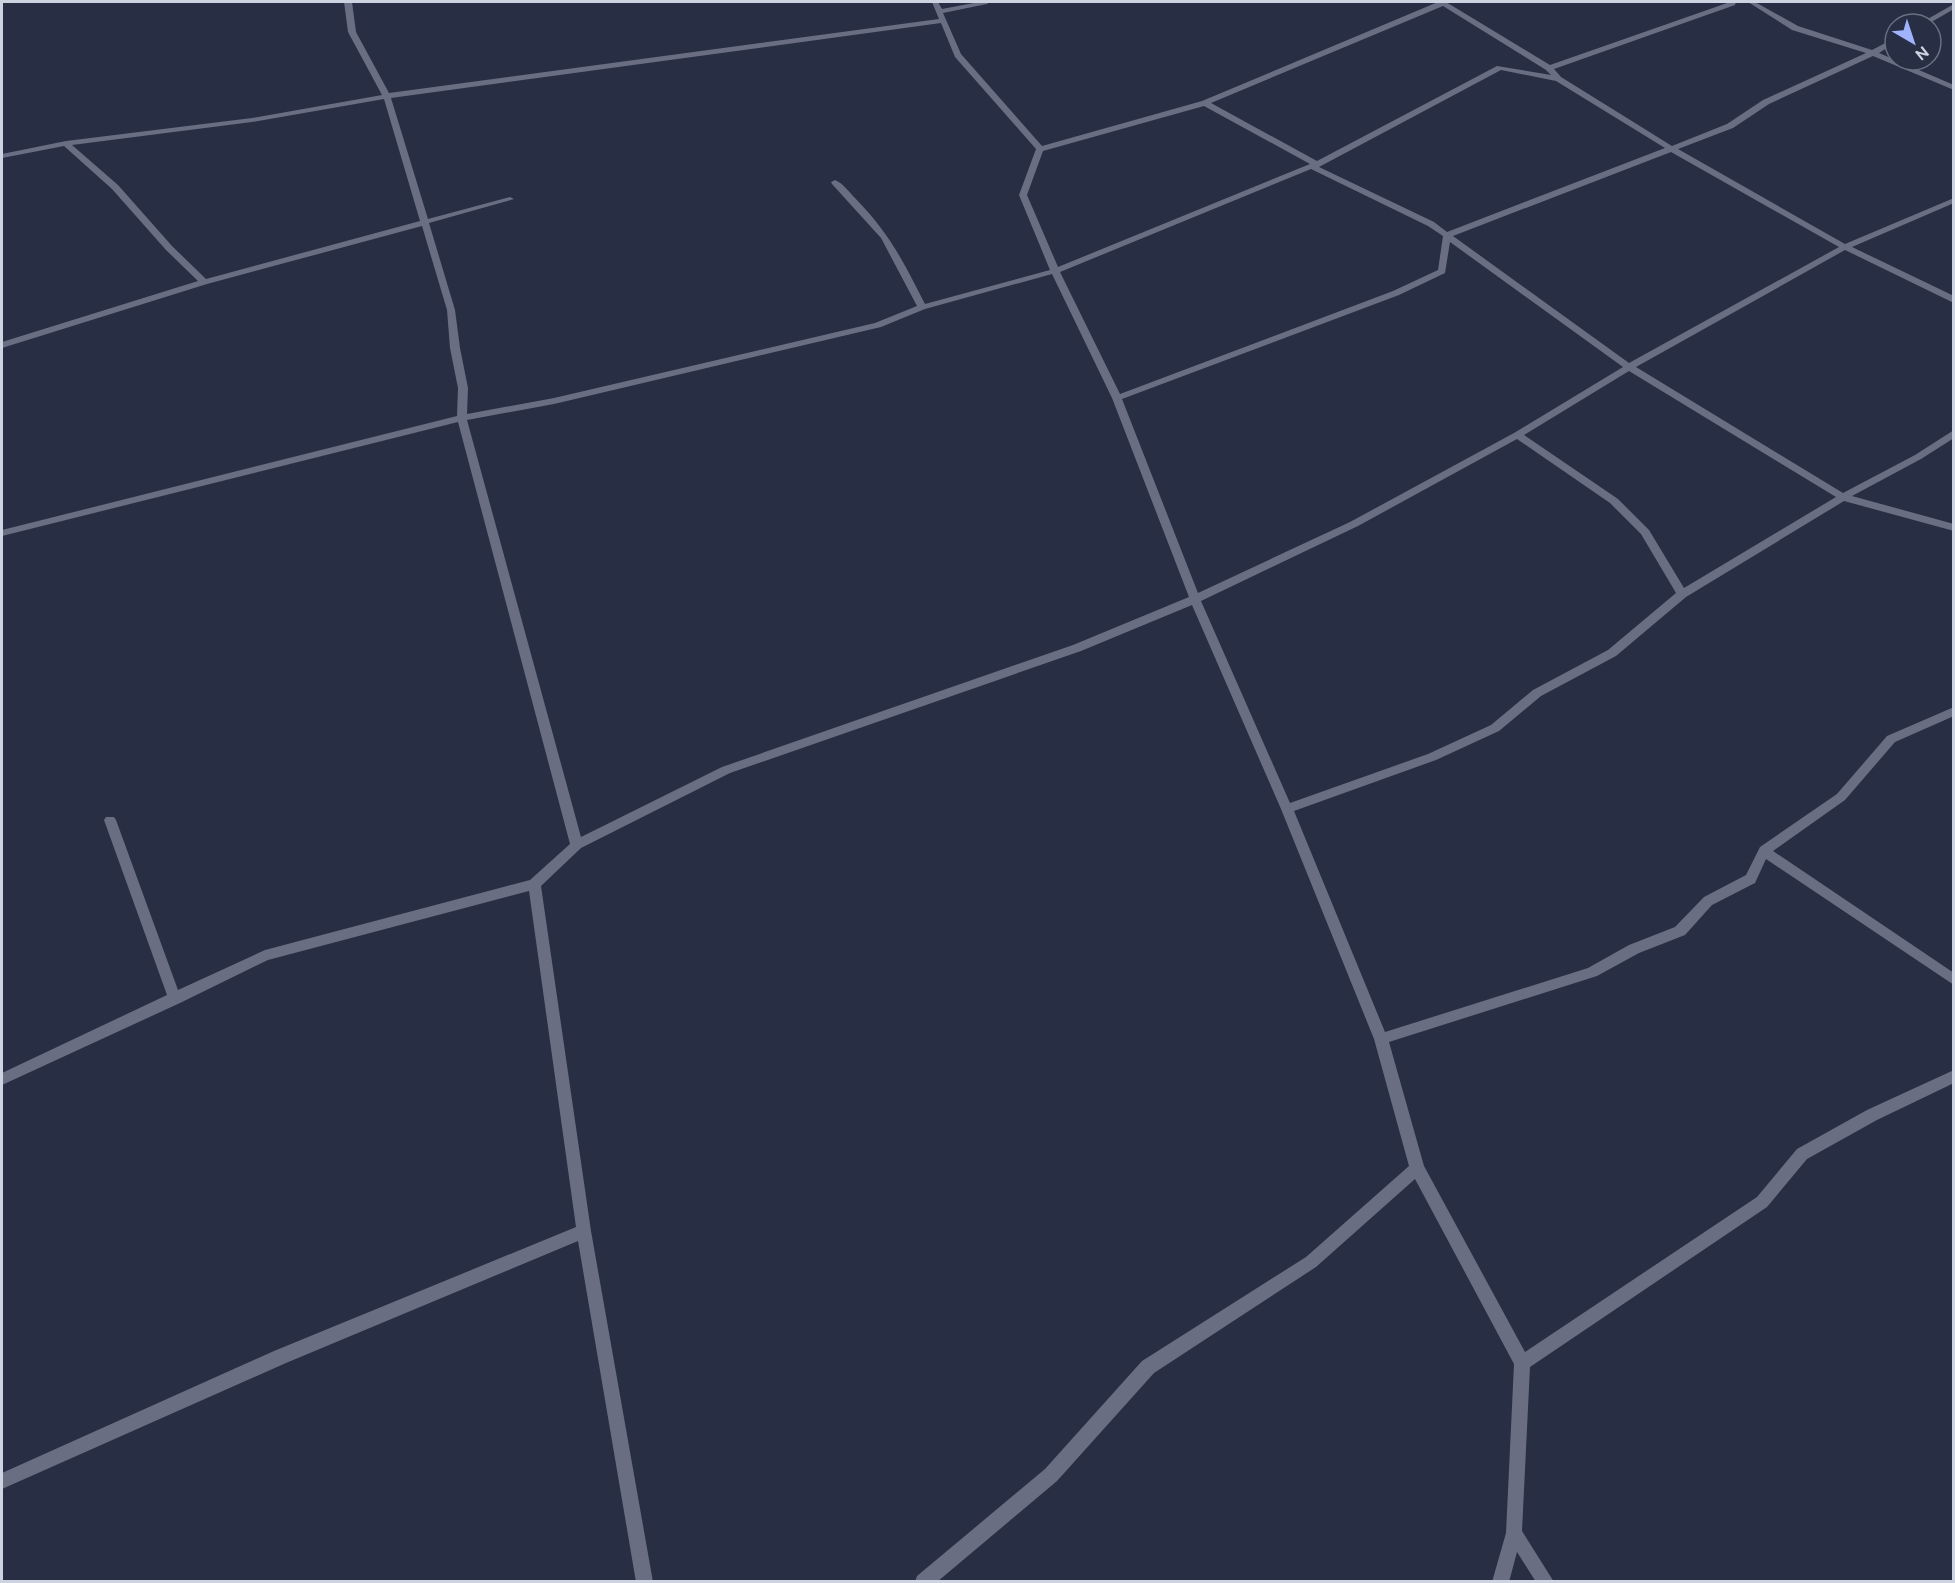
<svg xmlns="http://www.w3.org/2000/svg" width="1955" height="1583" font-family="Ubuntu,sans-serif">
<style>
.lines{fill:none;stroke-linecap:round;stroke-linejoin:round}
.minor{fill:#696e83;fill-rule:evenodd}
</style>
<rect width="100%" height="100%" fill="#282e44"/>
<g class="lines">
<g class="minor">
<path d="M344,2H352L356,32L389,93L939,19L932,2H938L942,9L979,2H990L987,4L943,13L961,54L1042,146L1202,101L1438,2H1446L1550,65L1730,2H1736L1735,5L1554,69L1561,77L1672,146L1727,124L1763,100L1866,53L1792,30L1748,2H1755L1798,26L1872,50L1895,38V43L1879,53L1954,85V90L1873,56L1769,104L1733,128L1678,149L1845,244L1954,198V203L1852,247L1954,296V303L1845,250L1636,367L1843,493L1915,455L1954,430V438L1921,459L1852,496L1954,524V531L1844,501L1686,597L1616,656L1541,696L1499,731L1436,760L1294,811L1385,1032L1588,968L1629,945L1675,927L1704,897L1746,875L1760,847L1837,794L1887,736L1954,707V716L1895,742L1845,800L1773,851L1954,973V985L1766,859L1755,883L1712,905L1685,935L1639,953L1597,976L1389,1042L1424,1166L1525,1352L1757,1197L1797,1149L1867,1110L1954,1070V1083L1877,1120L1807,1159L1767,1207L1530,1367L1522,1531L1554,1582H1536L1517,1552L1509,1582H1492L1506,1533L1514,1364L1415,1179L1316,1267L1154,1373L1057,1481L937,1582H915L917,1576L1045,1469L1142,1361L1306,1257L1409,1166L1374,1039L1281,809L1192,605L1081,651L730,773L581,848L541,886L591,1231L653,1582H636L578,1241L286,1363L2,1489V1473L274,1351L576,1227L529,891L268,960L180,1003L2,1085V1073L167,995L104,820L106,817H114L116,820L178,990L265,950L530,880L570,844L458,422L2,536V530L457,416L458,388L450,348L447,310L422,226L207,284L2,348V342L198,281L166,250L112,189L64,146L2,158V154L66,141L252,118L382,95L348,32ZM1443,6L1546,70L1551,75L1497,66L1317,161L1211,103ZM941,23L955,57L1036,149L1019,195L1050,270L925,304C903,261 890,234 855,198C849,192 843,183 835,180L831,182L832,184L881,238L917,306L875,323L554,398L467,414L468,388L460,348L455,310L429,223L514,199L510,197L428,219L391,98ZM1501,70L1556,81L1665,148L1447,232L1434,222L1319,167ZM384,99L420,221L206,279L172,246L118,185L72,145L252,122ZM1204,106L1310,164L1058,267L1027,195L1043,151ZM1671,152L1839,247L1629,363L1453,236ZM1311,169L1428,226L1443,236L1438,270L1393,291L1120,394L1060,272ZM1450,242L1623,367L1514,433L1350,522L1198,593L1122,399L1399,295L1445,273ZM1052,274L1112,398L1189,597L1073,645L722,767L581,837L467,420L554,404L881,327L925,309ZM1629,371L1836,497L1684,588L1649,530L1618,499L1524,435ZM1517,439L1610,503L1641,534L1676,593L1608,650L1533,690L1491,725L1428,754L1290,803L1201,601L1358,526Z"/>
<polygon points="1954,4 1954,9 1928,24 1919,24"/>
</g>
</g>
<rect width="1955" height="1583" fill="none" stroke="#ced3e1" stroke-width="6"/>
<g transform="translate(1913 42) rotate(141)"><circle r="28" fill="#282e44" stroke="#6a7083" stroke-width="1.5"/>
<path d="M0-4.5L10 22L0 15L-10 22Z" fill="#a0b3fd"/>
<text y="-9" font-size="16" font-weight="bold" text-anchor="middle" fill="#ced3e1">N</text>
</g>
</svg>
